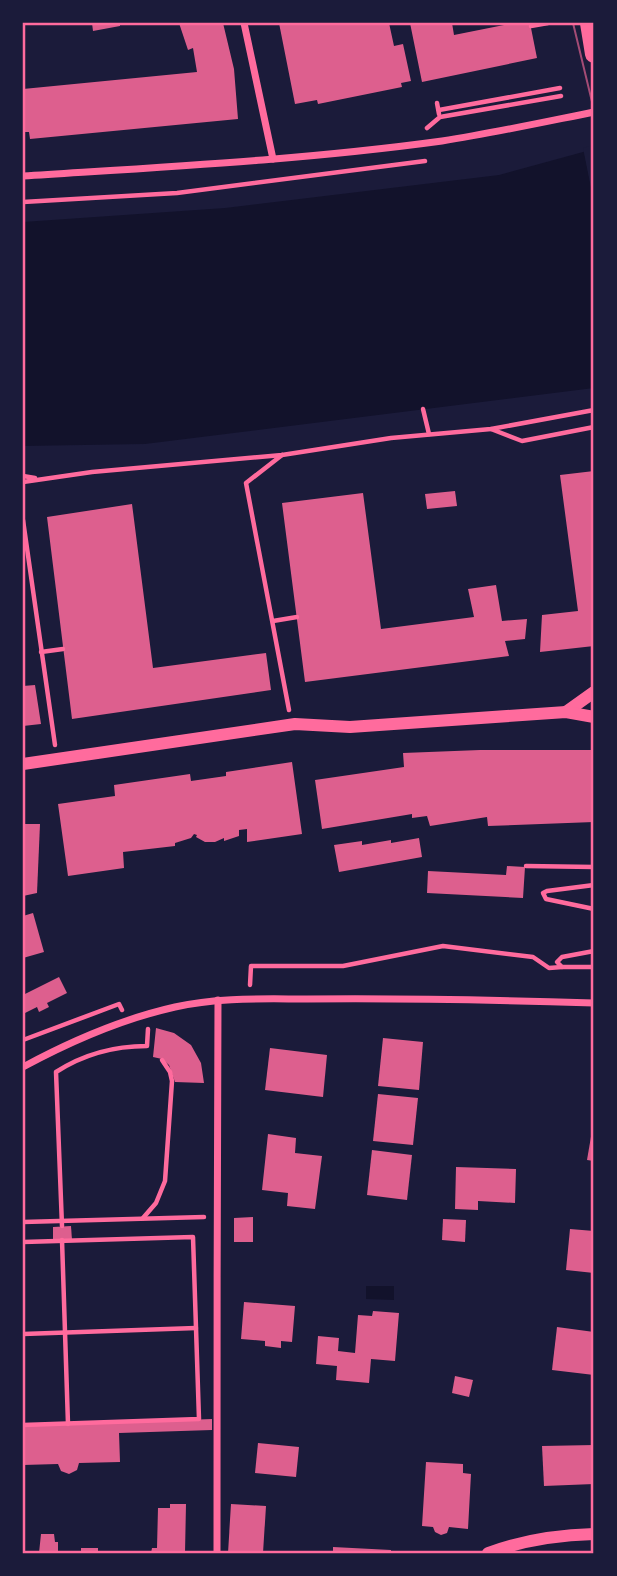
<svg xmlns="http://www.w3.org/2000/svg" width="617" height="1576" font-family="Bitter,serif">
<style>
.water{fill:#12122b}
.pier{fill:#1b1b3a}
.building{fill:#dd5f8e}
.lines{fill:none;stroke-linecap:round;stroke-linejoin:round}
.path{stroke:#ff6b9d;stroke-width:4.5}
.minor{stroke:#ff6b9d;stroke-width:7}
.tertiary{stroke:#ff6b9d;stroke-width:12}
.primary{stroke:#ff6b9d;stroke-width:18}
.tram{stroke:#a44b75;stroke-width:2}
.neatline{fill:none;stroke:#ff6b9d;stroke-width:2.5}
</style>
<rect width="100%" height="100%" fill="#1b1b3a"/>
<g class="water">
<polygon points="594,149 594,388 145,444 23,446 23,222 225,208 499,175"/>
<polygon points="366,1286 394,1286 394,1300 366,1299"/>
</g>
<polygon class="pier" points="594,145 594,203 583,148"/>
<g class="building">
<polygon points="92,23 120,23 120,26 93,31"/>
<polygon points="179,23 223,23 234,69 238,119 30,139 29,132 23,132 23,89 197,72 193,48 188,50"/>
<polygon points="279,23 389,23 394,46 403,44 411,81 401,83 402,87 318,104 317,100 295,104"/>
<polygon points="410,23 452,23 454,35 504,25 504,23 530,23 537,58 422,82"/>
<polygon points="594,471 594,646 540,652 542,615 578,611 560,475"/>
<polygon points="455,491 457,506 427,509 425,494"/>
<polygon points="363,493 381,629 474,617 468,589 496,585 502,621 527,619 525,639 505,641 509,656 305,682 282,503"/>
<polygon points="132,504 153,668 266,653 271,690 72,719 47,517"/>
<polygon points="35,685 41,724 23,726 23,686"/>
<polygon points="480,750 594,750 594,822 488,826 487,817 430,826 427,816 412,818 412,814 322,829 315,780 404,767 403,753"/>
<polygon points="292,762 302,834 247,842 247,829 239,830 239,836 224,841 224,838 215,842 205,842 196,837 197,835 194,834 191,838 175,843 175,846 123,852 124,868 68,876 58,804 115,796 114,785 190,774 191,781 226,776 226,772"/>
<polygon points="23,824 40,824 37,893 23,896"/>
<polygon points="419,838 422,857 339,872 334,845 362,841 362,845 391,840 391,843"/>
<polygon points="507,866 525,867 523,898 427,893 428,871 506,875"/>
<polygon points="33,913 44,952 23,958 23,916"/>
<polygon points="59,977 67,993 47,1003 49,1007 39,1012 37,1007 23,1014 23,995"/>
<polygon points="156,1028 174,1033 191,1045 201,1063 204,1083 175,1082 169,1065 162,1059 153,1057"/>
<polygon points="383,1038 423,1042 419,1090 378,1086"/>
<polygon points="270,1048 327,1055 323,1097 265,1090"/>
<polygon points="378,1094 418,1098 413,1145 373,1141"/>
<polygon points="593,1125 594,1125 594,1161 587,1160"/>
<polygon points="268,1134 296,1138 295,1153 322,1156 315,1209 287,1206 288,1193 262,1190"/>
<polygon points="372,1150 412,1155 407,1200 367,1195"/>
<polygon points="456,1167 516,1169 515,1203 478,1201 478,1210 455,1209"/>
<polygon points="253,1217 253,1242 234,1242 234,1218"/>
<polygon points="443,1219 466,1220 465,1242 442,1240"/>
<polygon points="71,1226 72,1240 53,1240 53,1227"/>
<polygon points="570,1229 594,1231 594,1273 566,1270"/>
<polygon points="244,1302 295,1306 292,1342 281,1341 281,1348 265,1346 265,1341 241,1339"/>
<polygon points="373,1311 399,1313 395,1361 371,1359 369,1383 336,1380 337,1366 316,1364 318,1336 339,1338 338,1351 355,1353 358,1315 372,1316"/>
<polygon points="557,1327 594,1332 594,1375 552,1370"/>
<polygon points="455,1376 473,1380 469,1397 452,1393"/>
<polygon points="212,1419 212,1430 119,1433 120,1462 79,1463 77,1470 69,1474 61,1471 58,1464 23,1465 23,1426"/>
<polygon points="258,1443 299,1447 296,1477 255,1473"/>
<polygon points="594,1445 594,1484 544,1486 542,1446"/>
<polygon points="426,1462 463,1464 463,1473 471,1474 468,1529 449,1527 447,1533 441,1535 435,1532 433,1527 422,1526"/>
<polygon points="170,1504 186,1504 185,1553 151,1553 152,1548 157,1548 158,1508 170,1508"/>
<polygon points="231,1504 266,1506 263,1553 228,1553"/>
<polygon points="41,1534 54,1534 55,1542 58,1542 58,1553 39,1553"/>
<polygon points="333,1547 391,1550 391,1553 333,1553"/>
<rect x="81" y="1548" width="17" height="5"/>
</g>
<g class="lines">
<g class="path">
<polyline points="531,26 548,23"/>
<polyline points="437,103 439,114"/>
<polyline points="439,110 560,88"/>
<polyline points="427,128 440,117 561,96"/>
<polyline points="23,202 177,193 425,161"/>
<polyline points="423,409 429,434"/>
<polyline points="491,429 522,441 594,427"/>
<polyline points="282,455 246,483 289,710"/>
<polyline points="23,476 35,478"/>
<polyline points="23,482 92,472 282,455 391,438 491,429 594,410"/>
<polyline points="23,520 55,745"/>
<polyline points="273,621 297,617"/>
<polyline points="41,652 63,649"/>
<polyline points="526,866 594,867"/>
<polyline points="594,885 547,891 543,893 546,899 594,909"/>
<polyline points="594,951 562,957 557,962 562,967 594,967"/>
<polyline points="250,985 251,966 343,966 443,946 533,957 549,968 562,967"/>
<polyline points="23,1040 119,1004 122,1010"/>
<polyline points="143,1218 156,1203 165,1181 172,1081 170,1072 162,1060"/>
<polyline points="23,1222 204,1217"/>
<path d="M62,1226L56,1072C84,1054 114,1046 147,1046L148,1029"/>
<polyline points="62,1240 68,1424"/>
<polyline points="23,1242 193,1237 199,1419 23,1425"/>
<polyline points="23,1334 196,1328"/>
</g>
<g class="minor">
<polyline points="244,23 273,159"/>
<path d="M23,176C163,167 303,160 442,141C493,133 544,122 594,112"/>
<path d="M23,1067C71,1041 122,1019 175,1007C218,997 264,999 307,999C403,998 499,1000 594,1003"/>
<path d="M217,1553C218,1369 216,1184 218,1000"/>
</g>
<g class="tertiary">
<polyline points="566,712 594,692"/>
<polyline points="23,764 295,724 350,727 566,712 594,717"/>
<path d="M488,1553C523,1540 558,1535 594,1534"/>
</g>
<polyline class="primary" points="589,23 594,54"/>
<polyline class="tram" points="573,23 594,110"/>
</g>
<rect width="617" height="1576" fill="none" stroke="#1b1b3a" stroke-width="49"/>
<rect x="24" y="24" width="568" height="1528" class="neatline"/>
</svg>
